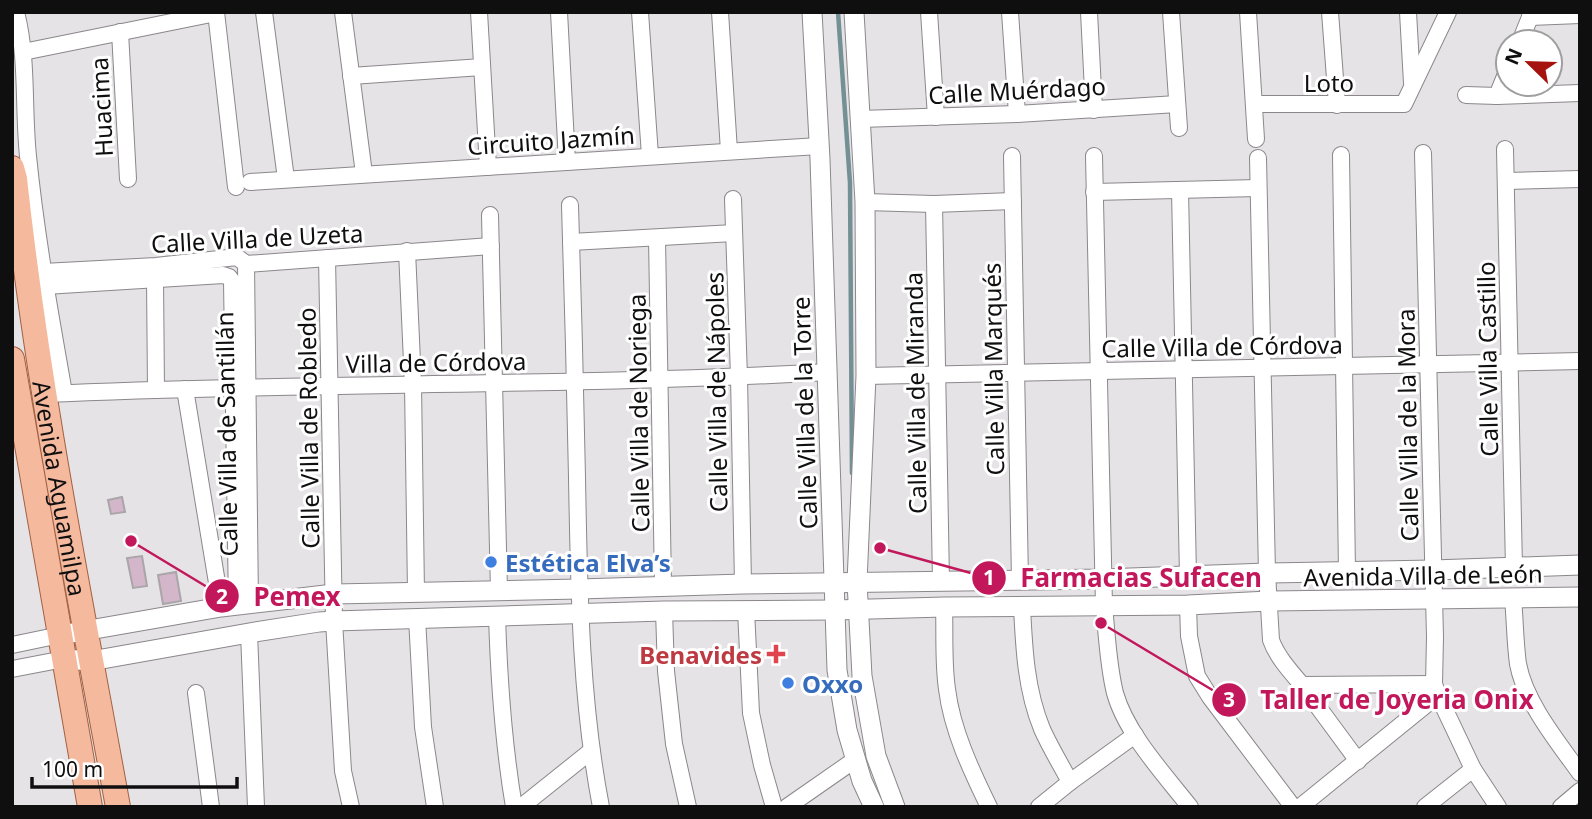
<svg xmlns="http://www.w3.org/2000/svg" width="1592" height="819" font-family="'Noto Sans',sans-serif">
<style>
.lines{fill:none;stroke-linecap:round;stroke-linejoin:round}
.stream{stroke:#739094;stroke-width:4.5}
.building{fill:#d4b6ca;stroke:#a9a5a8;stroke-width:2}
.minor-casing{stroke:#8b878b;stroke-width:18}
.tertiary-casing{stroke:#8b878b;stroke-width:21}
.primary-casing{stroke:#a16042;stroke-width:26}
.minor{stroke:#fff;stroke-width:16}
.tertiary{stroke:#fff;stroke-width:19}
.primary{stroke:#f5b99e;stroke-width:24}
.shop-dot{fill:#3f7fe0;stroke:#fff;stroke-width:2.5}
.health-dot{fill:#e0444e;stroke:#fff;stroke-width:2.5}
.labels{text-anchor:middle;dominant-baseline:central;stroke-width:6;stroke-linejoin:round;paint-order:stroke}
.street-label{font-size:24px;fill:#100f10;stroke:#fff}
.shop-label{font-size:24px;font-weight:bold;fill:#366cbe;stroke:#fff;text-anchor:start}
.health-label{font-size:24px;font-weight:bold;fill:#be3a42;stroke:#fff;text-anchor:end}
.leader{fill:none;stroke:#c2185b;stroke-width:2.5}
.callout-dot{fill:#c2185b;stroke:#fff;stroke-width:2.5}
.mark-label{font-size:21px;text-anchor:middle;font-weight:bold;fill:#fff}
.callout-label{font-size:26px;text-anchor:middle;font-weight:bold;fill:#c2185b;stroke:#fff;stroke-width:6;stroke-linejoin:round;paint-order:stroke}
</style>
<rect width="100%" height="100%" fill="#e6e3e7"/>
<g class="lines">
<polyline class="stream" points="838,12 850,183 852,473"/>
</g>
<g class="building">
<polygon points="122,497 125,512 111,514 108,500"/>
<polygon points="142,556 147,586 133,588 127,558"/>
<polygon points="176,572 181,601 163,604 158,575"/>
</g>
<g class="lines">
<g class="minor-casing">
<g id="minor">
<path d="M16,12C28,59 23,108 28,156C36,235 50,314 64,393"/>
<polyline points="216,12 236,187"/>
<polyline points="264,12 286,179"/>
<polyline points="343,12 364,174"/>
<polyline points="479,12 488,167"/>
<polyline points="559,12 567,162"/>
<polyline points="640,12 650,156"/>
<polyline points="720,12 729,151"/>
<polyline points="929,12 936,117"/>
<polyline points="1010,12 1017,114"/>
<polyline points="1089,12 1094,110"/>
<polyline points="1171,12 1179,128"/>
<polyline points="1248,12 1256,139"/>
<polyline points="1330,12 1337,105"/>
<polyline points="1408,12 1412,83"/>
<polyline points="1530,17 1580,15"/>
<polyline points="120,32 128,179"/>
<polyline points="1520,42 1532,12"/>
<polyline points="23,52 216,13"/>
<polyline points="351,76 482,67"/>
<polyline points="1466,95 1497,96 1580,93"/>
<polyline points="1497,96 1508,69"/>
<polyline points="1254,104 1404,104 1448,12"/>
<polyline points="860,119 1017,114 1177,104"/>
<polyline points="1505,149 1514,568"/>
<polyline points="1423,153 1435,637 1434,684 1438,695 1473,769 1498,807"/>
<polyline points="1341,155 1347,572"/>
<polyline points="1012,156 1020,580"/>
<path d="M1094,156L1104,606C1107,635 1108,665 1115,693C1126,733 1164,774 1190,807"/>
<path d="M1258,158L1267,573L1271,640C1277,657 1291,672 1302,685L1358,761"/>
<polyline points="1506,181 1580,179"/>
<polyline points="250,182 819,146"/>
<polyline points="1180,190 1188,576"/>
<polyline points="1094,192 1258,188"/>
<polyline points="733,199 739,377 743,584"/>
<polyline points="865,202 934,204 1013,201"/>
<polyline points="934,204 941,581"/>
<path d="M570,205C573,296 575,386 577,477C579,587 580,698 601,807"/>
<polyline points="490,215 499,591"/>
<polyline points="657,238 663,586"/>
<polyline points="571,242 734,233"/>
<polyline points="407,251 413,384 416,593"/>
<polyline points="327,258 334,621 343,771 351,807"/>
<polyline points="246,264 250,604"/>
<polyline points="27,278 43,272 156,266 237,257 246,264 491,246"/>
<polyline points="155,279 156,390"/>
<polyline points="29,293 45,286 223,275 229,277 232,281 237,606"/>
<polyline points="866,376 1580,361"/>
<polyline points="185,389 221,607"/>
<path d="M45,394C306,382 567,387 828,372"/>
<path d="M1513,598C1515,620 1515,642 1518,664C1525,702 1557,741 1580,773"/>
<polyline points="1188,605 1189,636 1197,676 1210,697 1293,807"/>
<path d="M944,607C945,634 943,662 947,689C952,730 971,770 989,807"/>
<path d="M1022,607C1024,649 1026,690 1042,729C1050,747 1061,765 1070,782"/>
<polyline points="746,610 751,713 762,765 774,807"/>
<polyline points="664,611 666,671 674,744 688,807"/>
<path d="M497,616C499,682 503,742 514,807"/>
<polyline points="417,618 423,727 435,807"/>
<polyline points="249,633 256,807"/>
<polyline points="12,645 60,635"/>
<polyline points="12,669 64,659"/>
<polyline points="1302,685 1434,684"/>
<polyline points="196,693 211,807"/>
<polyline points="521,807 591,751"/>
<polyline points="787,807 856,759"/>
<polyline points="1039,807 1070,782 1135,735"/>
<polyline points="1300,807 1438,695"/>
<polyline points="1425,807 1473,769"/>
<polyline points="1561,807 1580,791"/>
</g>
</g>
<g class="tertiary-casing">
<g id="tertiary">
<polyline points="812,12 820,159 837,670 847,730 862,781 874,807"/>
<polyline points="854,12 865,202 866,376 857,582 862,676 876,756 895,807"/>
<polyline points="72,633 221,607 334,594 579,589 743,584 1103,579 1267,573 1433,570 1580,565"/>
<polyline points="64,659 91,661 249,633 319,622 334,621 664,611 835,610 944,607 1188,605 1269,601 1580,597"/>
</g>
</g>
<g class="primary-casing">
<g id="primary">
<path id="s1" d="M12,168L15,179C38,390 80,598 118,807"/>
<polyline points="12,359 90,807"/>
</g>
</g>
<use href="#minor" class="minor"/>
<use href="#tertiary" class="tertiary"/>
<use href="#primary" class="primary"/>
</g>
<g class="shop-dot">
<circle cx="491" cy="562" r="7"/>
<circle cx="788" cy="683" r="7"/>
</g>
<path class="health-dot" d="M772.5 643.5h7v7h7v7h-7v7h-7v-7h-7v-7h7z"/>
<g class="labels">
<g class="street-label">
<text x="1329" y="82">Loto</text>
<text transform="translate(1017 90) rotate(-3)">Calle Muérdago</text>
<text transform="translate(101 107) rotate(-93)">Huacima</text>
<text transform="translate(551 140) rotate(-4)">Circuito Jazmín</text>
<text transform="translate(257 238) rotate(-3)">Calle Villa de Uzeta</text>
<text transform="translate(1222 346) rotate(-1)">Calle Villa de Córdova</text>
<text transform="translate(1487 359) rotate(-91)">Calle Villa Castillo</text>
<text transform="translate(436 362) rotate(-1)">Villa de Córdova</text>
<text transform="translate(993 369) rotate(-91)">Calle Villa Marqués</text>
<text transform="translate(716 392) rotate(-91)">Calle Villa de Nápoles</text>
<text transform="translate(915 393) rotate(-91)">Calle Villa de Miranda</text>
<text transform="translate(638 413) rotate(-91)">Calle Villa de Noriega</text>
<text transform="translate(804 413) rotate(-92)">Calle Villa de la Torre</text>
<text transform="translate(1407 425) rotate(-91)">Calle Villa de la Mora</text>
<text transform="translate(308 428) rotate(-91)">Calle Villa de Robledo</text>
<text transform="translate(226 434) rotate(-91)">Calle Villa de Santillán</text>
<text stroke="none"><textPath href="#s1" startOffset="324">Avenida Aguamilpa</textPath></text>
<text transform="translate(1423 575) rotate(-1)">Avenida Villa de León</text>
</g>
<g class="shop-label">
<text x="505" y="562">Estética Elva’s</text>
<text x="802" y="683">Oxxo</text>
</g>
<g class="health-label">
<text x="762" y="654">Benavides</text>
</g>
</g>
<path class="leader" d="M880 548L989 578M131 541L222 596M1101 623L1229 700"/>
<g class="callout-dot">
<circle cx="880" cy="548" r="7"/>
<circle cx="131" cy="541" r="7"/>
<circle cx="1101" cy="623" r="7"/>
<circle cx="989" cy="578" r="18"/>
<circle cx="222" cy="596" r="18"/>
<circle cx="1229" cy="700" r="18"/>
</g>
<g class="mark-label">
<text x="989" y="585">1</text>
<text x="222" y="604">2</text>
<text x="1229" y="707">3</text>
</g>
<g class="callout-label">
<text x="1141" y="587">Farmacias Sufacen</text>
<text x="297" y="606">Pemex</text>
<text x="1397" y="709">Taller de Joyeria Onix</text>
</g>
<rect width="1592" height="819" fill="none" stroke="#100f10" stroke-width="28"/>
<g transform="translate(1529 63) rotate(293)"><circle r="33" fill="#ffffff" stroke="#9f9f9f" stroke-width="2"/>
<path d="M0-5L12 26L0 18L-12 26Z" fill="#a6120e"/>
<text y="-10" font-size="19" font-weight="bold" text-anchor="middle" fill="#100f10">N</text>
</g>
<path d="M32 777v10h205v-10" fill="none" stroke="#100f10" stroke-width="3.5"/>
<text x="42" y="777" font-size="21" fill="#100f10" stroke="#ffffff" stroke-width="5" paint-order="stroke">100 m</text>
</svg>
